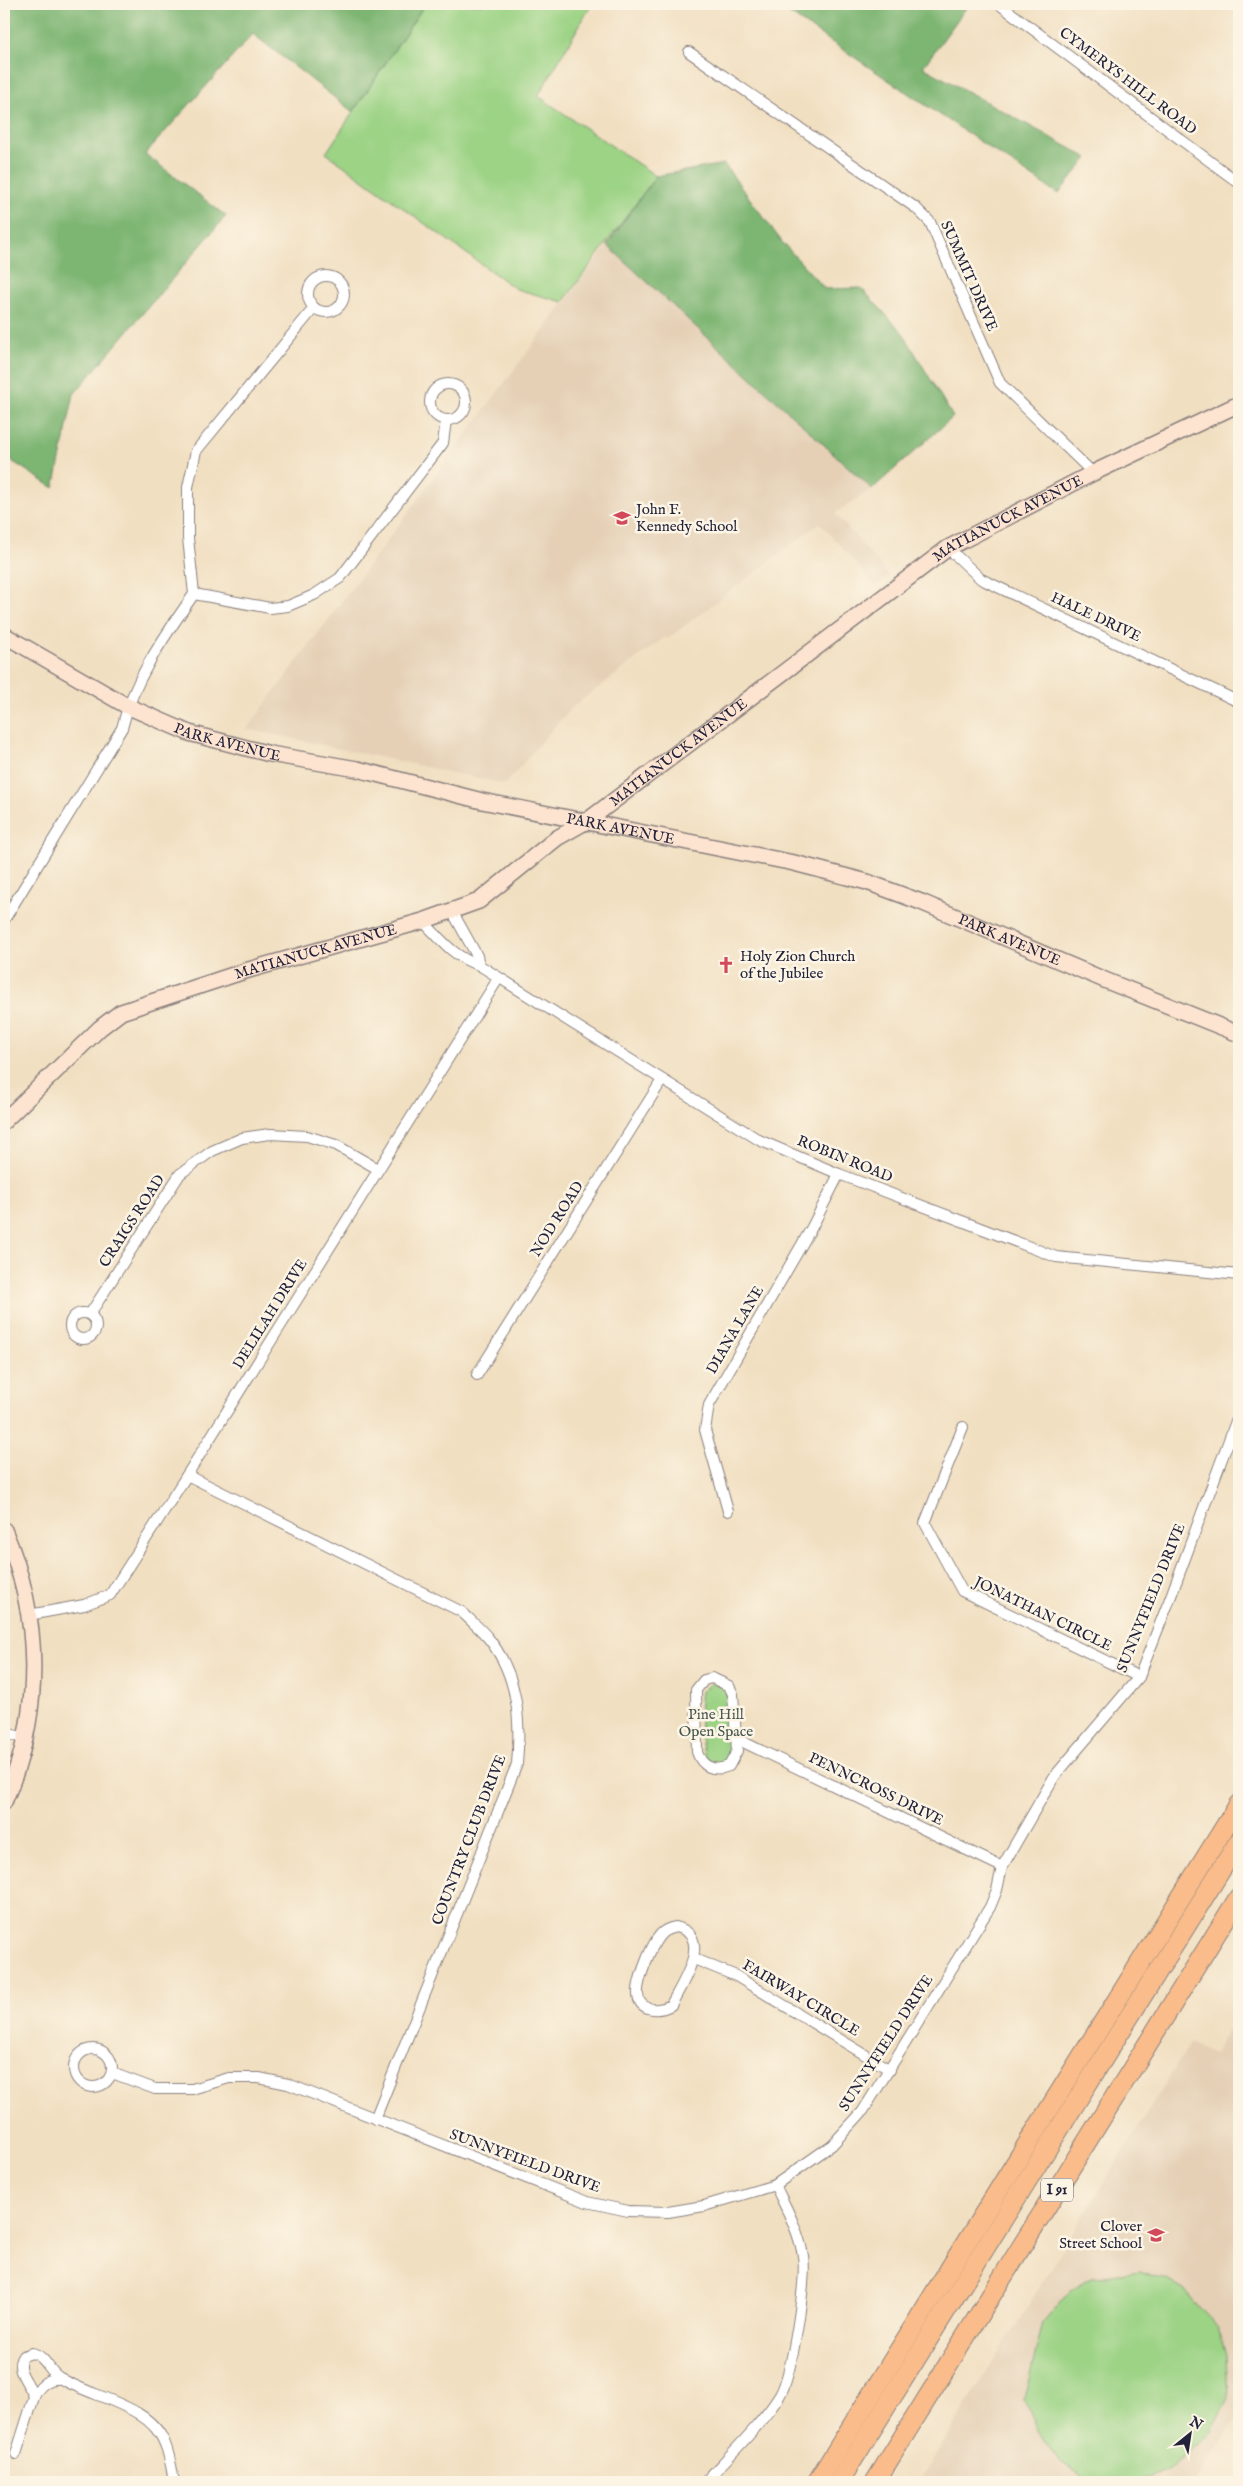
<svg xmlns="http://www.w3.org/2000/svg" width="1243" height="2486" font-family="'IM FELL English',serif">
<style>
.built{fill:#e5d0b6}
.green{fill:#9cd385;stroke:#5f7a60}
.forest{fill:#7db572;stroke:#506c56}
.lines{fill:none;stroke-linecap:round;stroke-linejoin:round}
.street-casing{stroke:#8a807e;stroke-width:12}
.secondary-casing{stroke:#8a807e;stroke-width:18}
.highway-casing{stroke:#8a807e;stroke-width:21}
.street{stroke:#fff;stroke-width:10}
.secondary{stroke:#fde4d0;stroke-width:15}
.highway{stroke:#f9bc8a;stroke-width:19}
.labels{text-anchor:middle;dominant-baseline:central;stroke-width:5;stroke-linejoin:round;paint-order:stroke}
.shield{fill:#fcf5e5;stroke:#63616e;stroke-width:1}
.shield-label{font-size:14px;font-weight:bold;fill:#22223b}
.street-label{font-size:15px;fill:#22223b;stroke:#fcf5e5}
.poi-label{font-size:15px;fill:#22223b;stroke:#fcf5e5;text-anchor:start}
.park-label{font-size:15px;fill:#475751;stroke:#fcf5e5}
</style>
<rect width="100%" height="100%" fill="#fcf5e5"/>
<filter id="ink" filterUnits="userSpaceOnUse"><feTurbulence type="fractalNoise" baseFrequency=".02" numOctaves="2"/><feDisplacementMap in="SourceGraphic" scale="10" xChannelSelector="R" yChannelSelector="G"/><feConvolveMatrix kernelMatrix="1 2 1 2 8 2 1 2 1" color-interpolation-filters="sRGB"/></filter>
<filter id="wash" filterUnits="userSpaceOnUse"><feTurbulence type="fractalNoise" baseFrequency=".0096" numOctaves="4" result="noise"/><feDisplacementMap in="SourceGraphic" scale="20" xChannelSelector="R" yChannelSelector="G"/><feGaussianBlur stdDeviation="1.12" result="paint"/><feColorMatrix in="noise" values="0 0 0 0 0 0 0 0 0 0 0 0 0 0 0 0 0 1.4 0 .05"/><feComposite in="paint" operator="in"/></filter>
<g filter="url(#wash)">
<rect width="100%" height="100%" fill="#f1dfc1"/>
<g class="built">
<polygon points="607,245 872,489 835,513 889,576 876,586 820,523 667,639 665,637 570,709 505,784 247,729"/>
<polygon points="1239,2014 1239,2415 1194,2482 919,2482 1191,2042 1213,2055"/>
</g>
<g class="green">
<polygon points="425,4 592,4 538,96 656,176 563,302 516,289 326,153"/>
<path d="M711,1683L723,1687C733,1700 743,1784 707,1760C699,1747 698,1706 701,1691Z"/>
<polygon points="1140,2271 1167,2280 1185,2291 1217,2327 1226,2355 1228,2398 1211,2433 1168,2470 1135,2482 1096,2482 1084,2478 1059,2462 1038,2431 1024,2399 1043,2323 1070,2291 1092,2278"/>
</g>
<g class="forest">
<polygon points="4,4 425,4 353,112 253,34 145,154 226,216 74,394 54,488 4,456"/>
<polygon points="775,4 969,4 923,67 1088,158 1058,194"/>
<polygon points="724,164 782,242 825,289 861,288 903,333 953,417 872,489 607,245 656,176"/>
</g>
</g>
<g filter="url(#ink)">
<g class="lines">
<g class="street-casing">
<g id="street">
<polyline points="999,4 1239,183"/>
<polyline points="689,52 916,208 930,222 1000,383 1093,473"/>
<circle cx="326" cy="294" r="18"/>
<circle cx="448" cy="402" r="18"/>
<polyline points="948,548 981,579 1239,702"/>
<polyline points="194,594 270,608 288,606 314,595 340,578 443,443 446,420"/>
<polyline points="452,911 477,956 479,965"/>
<path d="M4,920L122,728C134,678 165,636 194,594L188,538V487L196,451L314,308"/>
<path d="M423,921C440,939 455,958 479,965L759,1140L839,1174L1056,1257L1239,1275"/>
<circle cx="83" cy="1326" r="13"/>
<polyline points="90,1314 180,1174 212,1151 242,1138 270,1134 307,1136 336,1145 378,1169"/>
<polyline points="477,1375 662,1080"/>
<polyline points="963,1427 925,1523 962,1591 1139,1677"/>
<path d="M187,1475L462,1612C471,1621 481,1629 489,1639C518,1675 521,1720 517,1764L375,2119"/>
<polyline points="728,1511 705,1430 709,1405 812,1227 839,1174"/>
<polyline points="29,1615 84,1605 110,1595 187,1475 498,979"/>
<path d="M712,1678L729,1686L733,1694L737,1751L729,1766C714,1772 702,1767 697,1752L696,1690L704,1680Z"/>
<polyline points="4,1733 26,1738"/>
<polyline points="737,1739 1002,1867"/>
<path d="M676,1927C715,1936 681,1985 671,2005C659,2012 638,2011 638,1994C637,1981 652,1942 662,1933C666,1929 671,1928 676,1927Z"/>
<polyline points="694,1959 736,1976 890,2070"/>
<circle cx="93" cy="2068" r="19"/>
<polyline points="112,2073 155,2089 192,2089 229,2078 259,2078 288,2084 587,2202 628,2211 668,2212 704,2206 775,2185 832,2145 863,2111 990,1907 997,1890 1002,1867 1054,1777 1139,1677 1171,1596 1239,1413"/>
<path d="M34,2397C39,2385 49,2377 62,2379"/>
<path d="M16,2454L34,2397C30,2383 13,2370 23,2356L32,2353C46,2356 48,2371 60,2378C93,2398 151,2405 165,2444C170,2456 172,2470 174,2482"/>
<path d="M705,2482C728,2457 763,2423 780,2395C792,2375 807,2279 803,2256C799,2231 786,2208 775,2185"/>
</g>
</g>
<g class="secondary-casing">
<g id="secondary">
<path id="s1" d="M4,635L127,706L189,733L270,754L357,769L482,801L794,863L867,882L921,902L1107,981L1239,1034"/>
<path id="s2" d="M4,1121L100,1028L121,1012L245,971L423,921L479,901L557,838L587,821L948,548L1093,473L1239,404"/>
<path d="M4,1530C42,1618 43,1714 4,1802"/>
</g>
</g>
<g class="highway-casing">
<g id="highway">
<polyline points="817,2482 1239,1804"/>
<polyline points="839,2482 1239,1841"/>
<polyline points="875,2482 1239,1897"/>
</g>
</g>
<use href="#street" class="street"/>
<use href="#secondary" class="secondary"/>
<use href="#highway" class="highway"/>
</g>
</g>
<defs>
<g id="school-bare" transform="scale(1.35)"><path d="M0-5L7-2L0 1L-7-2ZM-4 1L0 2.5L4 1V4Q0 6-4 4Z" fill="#d1495b" stroke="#fcf5e5" stroke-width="2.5" paint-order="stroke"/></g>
<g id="church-bare" transform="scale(1.35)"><path d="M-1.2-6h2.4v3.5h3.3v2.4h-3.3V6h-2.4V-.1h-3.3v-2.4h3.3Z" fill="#d1495b" stroke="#fcf5e5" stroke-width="2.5" paint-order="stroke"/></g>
</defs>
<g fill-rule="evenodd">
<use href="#school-bare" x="622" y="518"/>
<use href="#church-bare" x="726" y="965"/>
<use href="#school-bare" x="1156" y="2235"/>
</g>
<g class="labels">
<rect class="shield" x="1041" y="2178.5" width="32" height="23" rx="4"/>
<g class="shield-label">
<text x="1057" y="2190">I 91</text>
</g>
<g class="street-label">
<text transform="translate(1128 81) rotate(37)">CYMERYS HILL ROAD</text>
<text transform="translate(969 276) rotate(66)">SUMMIT DRIVE</text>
<text stroke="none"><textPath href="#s2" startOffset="1189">MATIANUCK AVENUE</textPath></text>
<text transform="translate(1096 617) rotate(25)">HALE DRIVE</text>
<text stroke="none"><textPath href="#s1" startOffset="249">PARK AVENUE</textPath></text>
<text stroke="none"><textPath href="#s2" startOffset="784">MATIANUCK AVENUE</textPath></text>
<text stroke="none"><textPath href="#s1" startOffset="652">PARK AVENUE</textPath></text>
<text stroke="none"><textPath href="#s1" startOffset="1058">PARK AVENUE</textPath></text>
<text stroke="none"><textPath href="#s2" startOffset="364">MATIANUCK AVENUE</textPath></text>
<text transform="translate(845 1159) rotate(22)">ROBIN ROAD</text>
<text transform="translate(557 1219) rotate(-58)">NOD ROAD</text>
<text transform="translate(132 1221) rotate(-57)">CRAIGS ROAD</text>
<text transform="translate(270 1314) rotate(-58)">DELILAH DRIVE</text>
<text transform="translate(735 1330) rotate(-60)">DIANA LANE</text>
<text transform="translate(1151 1598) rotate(-68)">SUNNYFIELD DRIVE</text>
<text transform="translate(1043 1614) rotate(26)">JONATHAN CIRCLE</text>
<text transform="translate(876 1789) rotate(26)">PENNCROSS DRIVE</text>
<text transform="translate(469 1840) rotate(-69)">COUNTRY CLUB DRIVE</text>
<text transform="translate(801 1998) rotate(31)">FAIRWAY CIRCLE</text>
<text transform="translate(886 2043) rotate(-57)">SUNNYFIELD DRIVE</text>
<text transform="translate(525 2161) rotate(20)">SUNNYFIELD DRIVE</text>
</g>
<g class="poi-label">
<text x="636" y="509">John F.<tspan x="636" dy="17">Kennedy School</tspan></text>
<text x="740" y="956">Holy Zion Church<tspan x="740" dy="17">of the Jubilee</tspan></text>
<text x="1142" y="2226" text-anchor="end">Clover<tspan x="1142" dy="17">Street School</tspan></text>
</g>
<g class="park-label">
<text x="716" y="1714">Pine Hill<tspan x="716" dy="17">Open Space</tspan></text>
</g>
</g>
<rect width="1243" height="2486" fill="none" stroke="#fcf5e5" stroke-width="20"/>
<g transform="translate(1190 2434) rotate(30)" stroke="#fcf5e5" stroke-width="4" paint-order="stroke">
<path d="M0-4L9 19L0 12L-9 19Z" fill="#22223b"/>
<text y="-8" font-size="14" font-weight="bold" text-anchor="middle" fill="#22223b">N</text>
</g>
</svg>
